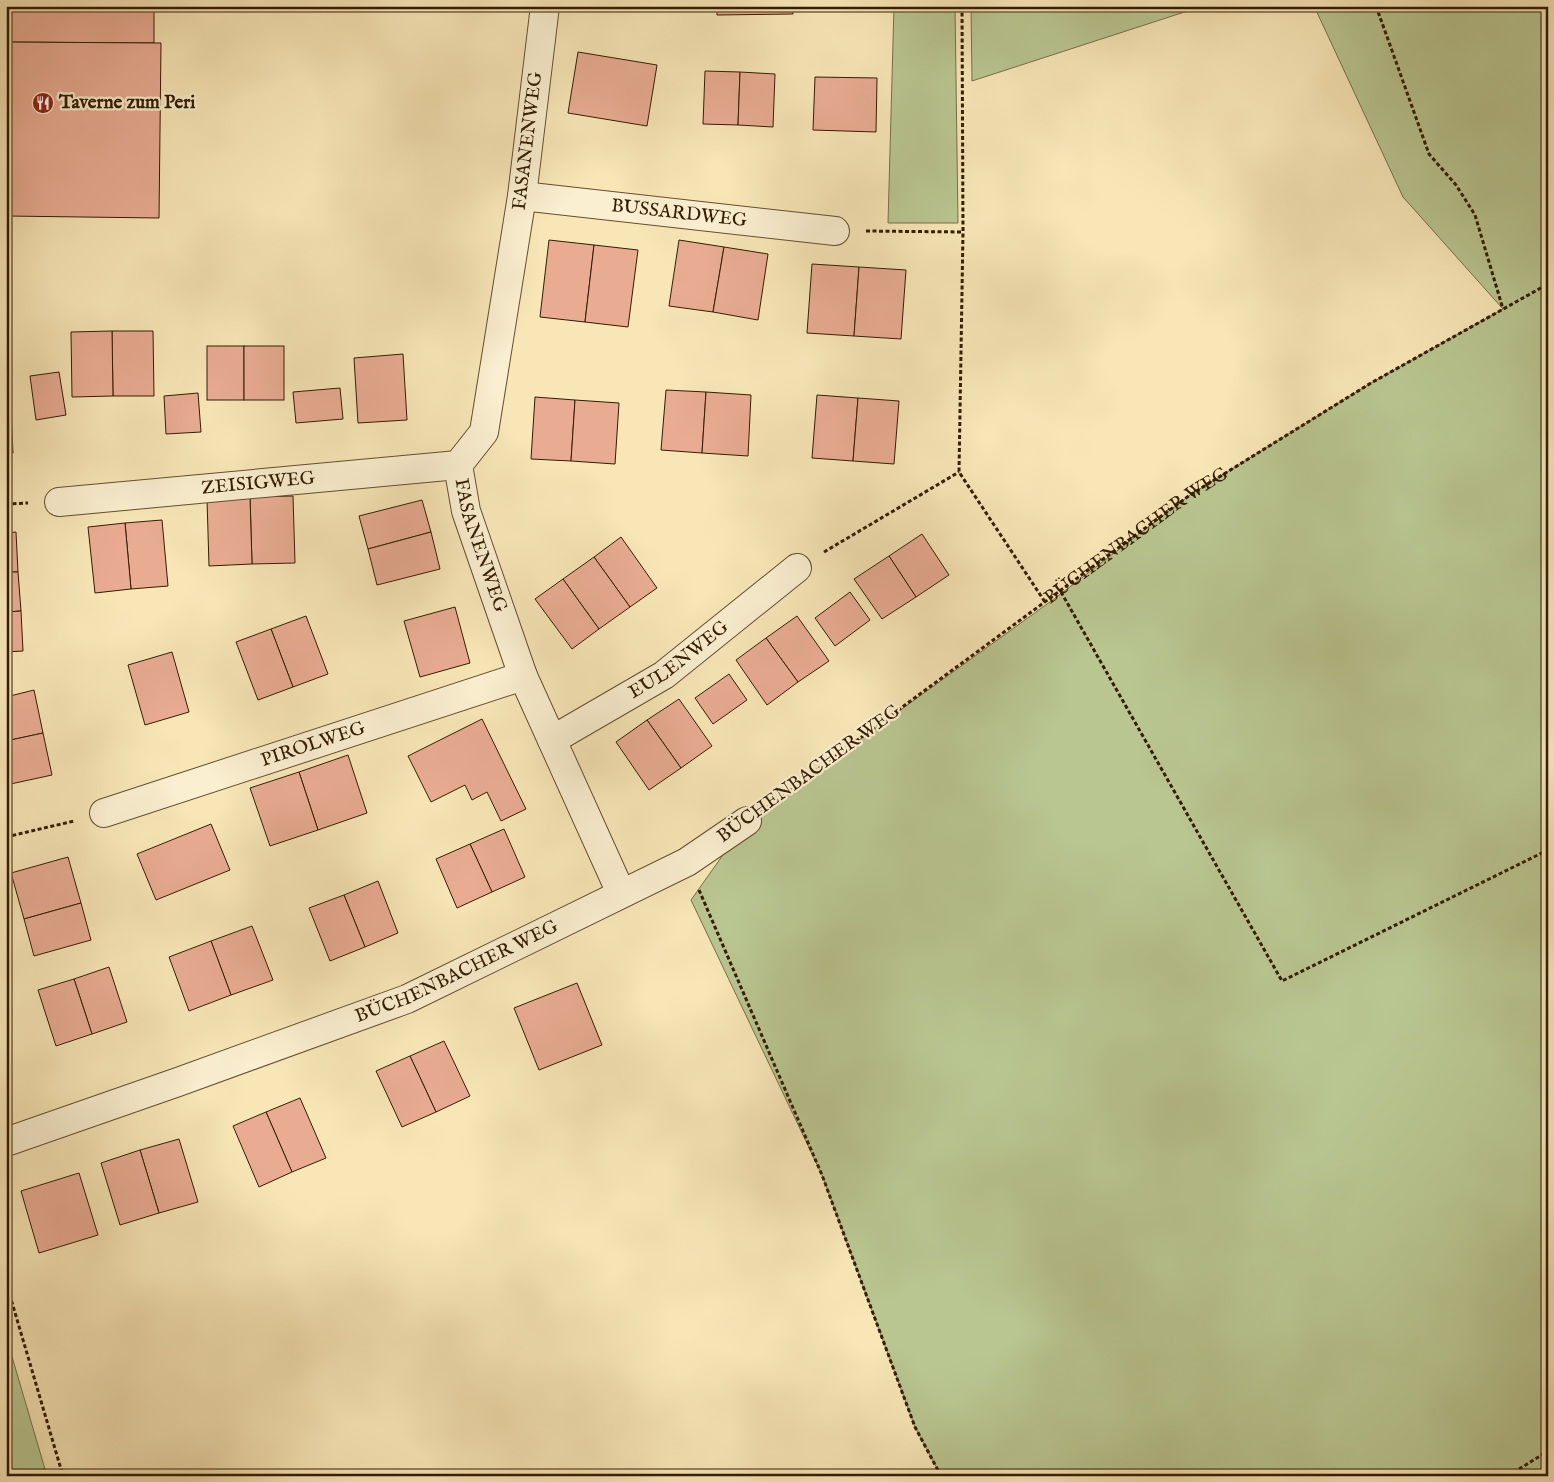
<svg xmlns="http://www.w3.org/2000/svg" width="1554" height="1482" font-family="'IM FELL English',serif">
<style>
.green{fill:#b9c691;stroke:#767148}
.building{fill:#e9ac93;stroke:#331c00}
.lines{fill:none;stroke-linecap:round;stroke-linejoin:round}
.minor-casing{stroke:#644e2e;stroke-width:30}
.path{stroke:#331c00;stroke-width:3;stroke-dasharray:4 2.5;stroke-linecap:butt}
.minor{stroke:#faefd0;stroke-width:28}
.labels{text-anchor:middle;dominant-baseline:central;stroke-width:4.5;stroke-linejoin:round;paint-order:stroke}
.poi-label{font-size:19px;font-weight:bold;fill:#331c00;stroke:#faefd0;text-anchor:start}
.street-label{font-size:19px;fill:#331c00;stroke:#faefd0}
</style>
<rect width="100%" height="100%" fill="#f8e6b7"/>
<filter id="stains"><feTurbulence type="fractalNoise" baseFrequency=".004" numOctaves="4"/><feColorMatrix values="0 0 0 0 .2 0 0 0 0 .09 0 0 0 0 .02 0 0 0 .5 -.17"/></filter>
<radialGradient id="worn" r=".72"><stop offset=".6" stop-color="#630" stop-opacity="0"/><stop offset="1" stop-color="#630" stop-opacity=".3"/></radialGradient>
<g class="green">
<polygon points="894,6 955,6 958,223 888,223"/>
<polygon points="971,6 1203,6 972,81"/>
<polygon points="1314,6 1548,6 1548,1476 941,1476 915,1427 822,1175 691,900 747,821 1054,599 1190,495 1371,383 1503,309 1403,197"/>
<polygon points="6,1336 8,1343 47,1476 6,1476"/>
</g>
<g class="building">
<polygon points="6,6 154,6 154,43 6,42"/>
<polygon points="717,6 793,6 793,14 717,15"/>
<polygon points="6,42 161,43 159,218 6,216"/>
<polygon points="578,52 657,65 647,126 568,113"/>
<polygon points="705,71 740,72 738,125 703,124"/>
<polygon points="740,72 775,74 773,127 738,125"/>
<polygon points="815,77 877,78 876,132 813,130"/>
<polygon points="549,240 594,245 585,322 540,317"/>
<polygon points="679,240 724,247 713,312 669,306"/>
<polygon points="594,245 638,250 628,327 585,322"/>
<polygon points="724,247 768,254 758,320 713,312"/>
<polygon points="812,264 859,267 854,336 807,333"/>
<polygon points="859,267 906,270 901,339 854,336"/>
<polygon points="112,331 153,331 154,396 113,396"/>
<polygon points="112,331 113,396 72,397 71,332"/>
<rect x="207" y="346" width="37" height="54"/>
<rect x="244" y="346" width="40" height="54"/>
<polygon points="403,354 407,420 358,423 354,358"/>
<polygon points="59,372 66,415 36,420 30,376"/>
<polygon points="6,379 8,379 11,413 6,413"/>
<polygon points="340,388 343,419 296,423 293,392"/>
<polygon points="666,390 706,392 702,453 661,450"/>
<polygon points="706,392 751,395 748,456 702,453"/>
<polygon points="198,393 201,432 166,434 164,396"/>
<polygon points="817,395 858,398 853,461 812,458"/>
<polygon points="535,397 575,400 571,461 531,459"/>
<polygon points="858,398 899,401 894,464 853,461"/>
<polygon points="575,400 619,403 615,464 571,461"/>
<polygon points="6,413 11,413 13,453 9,454 11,490 6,490"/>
<polygon points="293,496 295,563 252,564 250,497"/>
<polygon points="250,497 252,564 209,566 207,499"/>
<polygon points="422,500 431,532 368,549 359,516"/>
<polygon points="162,520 168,586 131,589 125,523"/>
<polygon points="125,523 131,589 95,593 88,527"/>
<polygon points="16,532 18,572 6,572 6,533"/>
<polygon points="431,532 440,569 377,585 368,549"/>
<polygon points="922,534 949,575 916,597 889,556"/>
<polygon points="621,537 657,588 630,607 594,557"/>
<polygon points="889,556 916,597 882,619 854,579"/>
<polygon points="594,557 630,607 599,629 563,579"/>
<polygon points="6,572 18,572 21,611 6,612"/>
<polygon points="563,579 599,629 572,649 535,599"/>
<polygon points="850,592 870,620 835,646 815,618"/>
<polygon points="455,607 470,663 420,677 404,621"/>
<polygon points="21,611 23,651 6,652 6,612"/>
<polygon points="306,616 328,674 293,687 271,629"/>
<polygon points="797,616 829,661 798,682 766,638"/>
<polygon points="271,629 293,687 258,700 236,642"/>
<polygon points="766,638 798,682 767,705 736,660"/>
<polygon points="172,652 189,712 145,725 128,665"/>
<polygon points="729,674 747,700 713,724 695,698"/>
<polygon points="34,690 43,733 6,741 6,697"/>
<polygon points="679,699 712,746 681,768 647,720"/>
<polygon points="482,719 526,809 501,821 487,792 472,800 465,785 431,802 408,756"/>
<polygon points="647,720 681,768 649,790 616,742"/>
<polygon points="43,733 52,775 6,785 6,741"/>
<polygon points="348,755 367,813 318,830 299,772"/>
<polygon points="299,772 318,830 270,846 250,788"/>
<polygon points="211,824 230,870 156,900 137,854"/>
<polygon points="504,829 525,877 492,892 470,844"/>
<polygon points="470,844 492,892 457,908 436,859"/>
<polygon points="68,857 81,903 24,919 11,873"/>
<polygon points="378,881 398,933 365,947 344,895"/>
<polygon points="344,895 365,947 330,961 309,908"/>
<polygon points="81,903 91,940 34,956 24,919"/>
<polygon points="252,926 273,980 231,995 211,941"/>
<polygon points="211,941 231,995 189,1011 169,957"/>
<polygon points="109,967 127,1022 92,1034 74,979"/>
<polygon points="74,979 92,1034 56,1046 38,990"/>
<polygon points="577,983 602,1045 539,1070 514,1008"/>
<polygon points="444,1041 470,1096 436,1112 410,1056"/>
<polygon points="410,1056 436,1112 402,1127 376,1071"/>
<polygon points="300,1098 326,1158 292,1172 266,1112"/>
<polygon points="266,1112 292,1172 259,1187 233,1126"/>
<polygon points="179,1139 198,1202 159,1213 140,1150"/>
<polygon points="140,1150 159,1213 120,1225 101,1163"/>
<polygon points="79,1173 98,1235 39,1253 21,1191"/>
</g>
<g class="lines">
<g class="minor-casing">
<g id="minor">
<path id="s2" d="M545,6L522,196L484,432L458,465L466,511L523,676L621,893"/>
<path id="s3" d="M522,196L835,231"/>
<path id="s4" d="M59,502L458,465"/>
<path id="s5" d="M552,740L664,675L797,568"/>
<path id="s6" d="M104,813L523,676"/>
<path id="s7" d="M6,1142L178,1082L407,999L687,862L747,821"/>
</g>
</g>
<g class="path">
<polyline points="962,6 963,232 959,472 1045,602"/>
<polyline points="1376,6 1429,154 1456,185 1475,215 1503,309"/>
<polyline points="1545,6 1548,12"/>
<polyline points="866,231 963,232"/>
<polyline points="6,504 28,503"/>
<polyline points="824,552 959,472"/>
<polyline points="1061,592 1282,981 1548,850"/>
<path id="s1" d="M772,803L1190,495L1371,383L1548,284"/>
<polyline points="6,837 74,821"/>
<polyline points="699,890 822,1175 915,1427 941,1476"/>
<polyline points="6,1282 63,1476"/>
<polyline points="1508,1476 1548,1451"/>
</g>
<use href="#minor" class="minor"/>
</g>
<defs>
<g id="restaurant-disc" transform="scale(1.125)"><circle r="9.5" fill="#8f2418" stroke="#faefd0"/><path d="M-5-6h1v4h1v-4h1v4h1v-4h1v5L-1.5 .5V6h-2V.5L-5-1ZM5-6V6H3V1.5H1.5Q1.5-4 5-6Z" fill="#fff"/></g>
</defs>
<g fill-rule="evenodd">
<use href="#restaurant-disc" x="43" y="103"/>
</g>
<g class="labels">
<g class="poi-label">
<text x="59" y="103">Taverne zum Peri</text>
</g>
<g class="street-label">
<text transform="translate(528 141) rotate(-83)">FASANENWEG</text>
<text stroke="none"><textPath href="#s3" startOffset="158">BUSSARDWEG</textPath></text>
<text stroke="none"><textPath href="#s4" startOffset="200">ZEISIGWEG</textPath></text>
<text stroke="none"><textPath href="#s1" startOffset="452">BÜCHENBACHER WEG</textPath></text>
<text stroke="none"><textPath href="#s2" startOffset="556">FASANENWEG</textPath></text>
<text stroke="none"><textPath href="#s5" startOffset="150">EULENWEG</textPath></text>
<text stroke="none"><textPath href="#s6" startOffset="220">PIROLWEG</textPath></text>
<text transform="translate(809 774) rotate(-36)">BÜCHENBACHER WEG</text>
<text stroke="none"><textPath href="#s7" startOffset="482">BÜCHENBACHER WEG</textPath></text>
</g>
</g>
<rect width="1554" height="1482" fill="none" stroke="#f8e6b7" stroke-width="25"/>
<rect x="8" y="8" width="1539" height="1467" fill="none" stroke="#331c00" stroke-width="2.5"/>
<rect x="12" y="12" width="1529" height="1457" fill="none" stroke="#331c00"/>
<rect width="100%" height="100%" filter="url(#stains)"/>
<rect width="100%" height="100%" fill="url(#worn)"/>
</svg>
